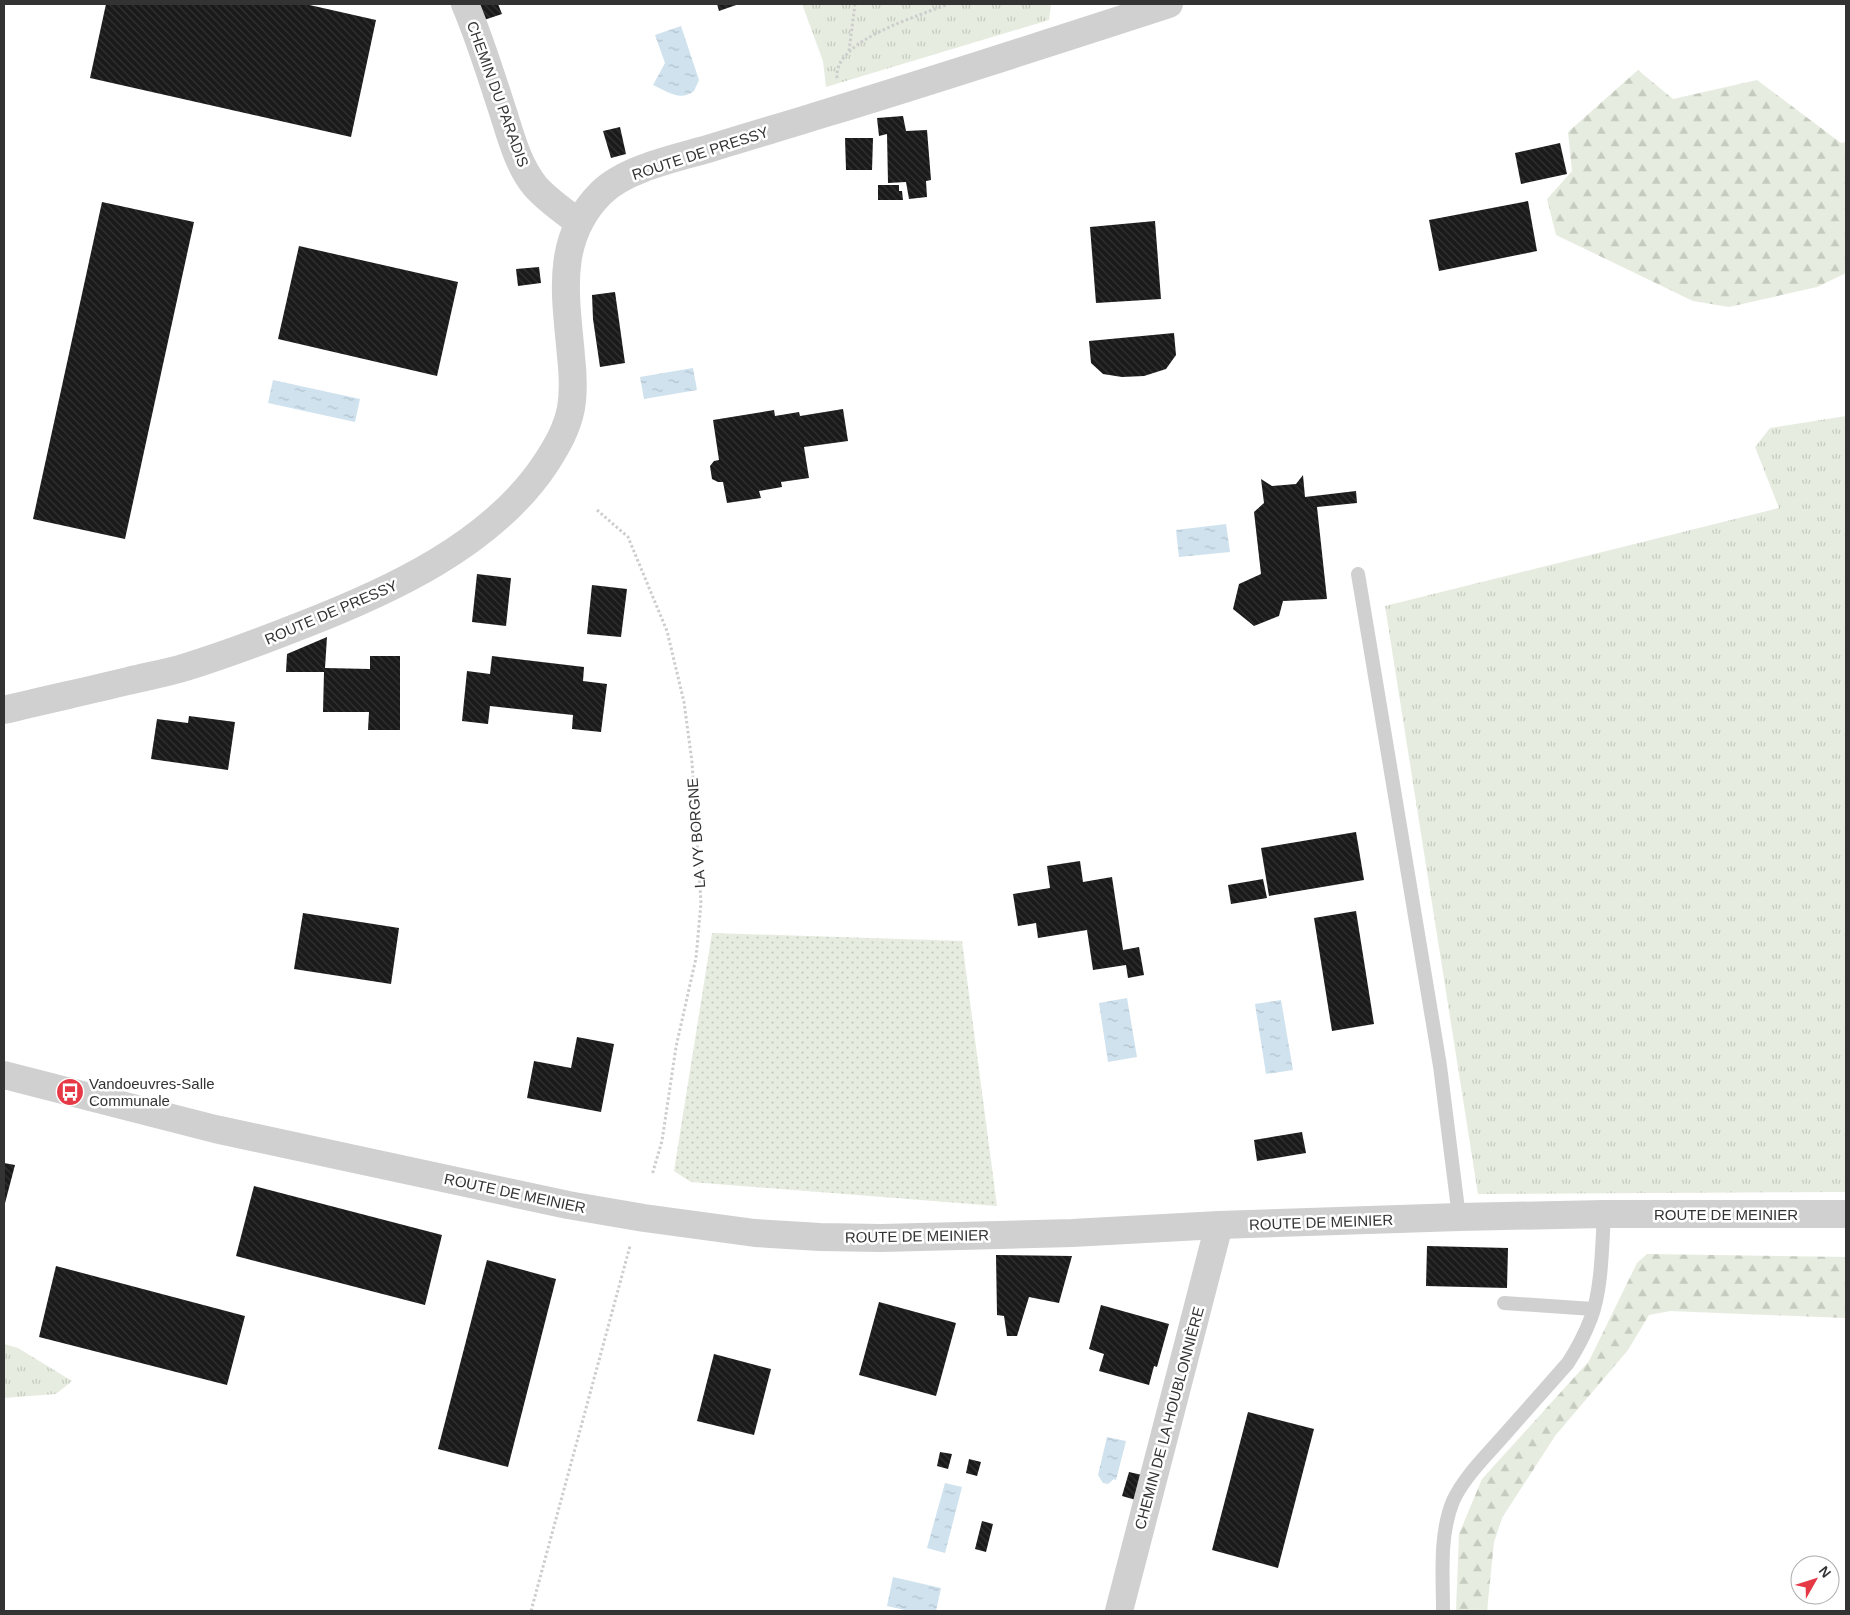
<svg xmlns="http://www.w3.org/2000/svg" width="1850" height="1615" font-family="Arial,sans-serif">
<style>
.grass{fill:url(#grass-dots)}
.forest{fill:url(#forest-firs)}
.park{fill:url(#park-tufts)}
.water{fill:url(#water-ripples)}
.building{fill:url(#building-back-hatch)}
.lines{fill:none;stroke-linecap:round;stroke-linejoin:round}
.path{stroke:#cdcdcd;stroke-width:3;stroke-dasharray:2.5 2.5;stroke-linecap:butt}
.service{stroke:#d0d0d0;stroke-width:14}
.minor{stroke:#d0d0d0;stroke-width:28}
.tertiary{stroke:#d0d0d0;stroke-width:28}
.labels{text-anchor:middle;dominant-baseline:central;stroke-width:5;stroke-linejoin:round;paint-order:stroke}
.street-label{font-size:15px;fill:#333;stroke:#fff}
.poi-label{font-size:15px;fill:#333;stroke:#fff;text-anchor:start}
</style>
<defs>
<pattern id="grass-dots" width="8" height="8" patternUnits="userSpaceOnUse" patternTransform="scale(1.25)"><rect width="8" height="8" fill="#e6ecdf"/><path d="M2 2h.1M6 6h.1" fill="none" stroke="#c6cbc0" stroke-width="1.8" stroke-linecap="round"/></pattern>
<pattern id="forest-firs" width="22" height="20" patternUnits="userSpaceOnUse" patternTransform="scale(1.25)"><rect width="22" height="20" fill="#e6ecdf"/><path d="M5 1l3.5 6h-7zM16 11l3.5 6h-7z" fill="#c6cbc0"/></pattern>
<pattern id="park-tufts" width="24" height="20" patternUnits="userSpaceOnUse" patternTransform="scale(1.25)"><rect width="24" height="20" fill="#e6ecdf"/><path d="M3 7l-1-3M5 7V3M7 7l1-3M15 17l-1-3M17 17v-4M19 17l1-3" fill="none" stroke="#c6cbc0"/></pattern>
<pattern id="water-ripples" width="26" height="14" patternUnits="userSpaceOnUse" patternTransform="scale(1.25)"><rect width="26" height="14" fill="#cfe2ee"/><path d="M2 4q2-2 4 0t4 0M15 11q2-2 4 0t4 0" fill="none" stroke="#b2c2cd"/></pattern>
<pattern id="building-back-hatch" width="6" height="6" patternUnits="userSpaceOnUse" patternTransform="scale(1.25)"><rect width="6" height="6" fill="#1a1a1a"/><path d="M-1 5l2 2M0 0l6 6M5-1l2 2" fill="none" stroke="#333"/></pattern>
</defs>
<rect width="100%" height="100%" fill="#fff"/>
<polygon class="grass" points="712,933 962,941 997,1206 691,1182 674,1171"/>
<g class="forest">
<polygon points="1638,70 1673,99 1757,80 1841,143 1846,142 1846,273 1817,287 1729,307 1693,301 1556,235 1547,199 1572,171 1568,132"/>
<polygon points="1647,1254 1846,1257 1846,1318 1670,1311 1649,1315 1628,1350 1555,1436 1502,1518 1494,1542 1487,1611 1456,1611 1459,1534 1482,1479 1589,1361 1637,1263"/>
</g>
<g class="park">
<polygon points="802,4 1051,4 1049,20 826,87 823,61"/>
<polygon points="1846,416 1846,1192 1478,1194 1385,606 1779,508 1755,447 1770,428"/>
<polygon points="4,1344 18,1348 72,1381 56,1394 4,1398"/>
</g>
<g class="water">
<path d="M681,26L699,80L694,91C680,102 667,91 653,85L665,63L655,35Z"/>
<polygon points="693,368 697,390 644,399 640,377"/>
<polygon points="273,380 360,399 355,422 268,403"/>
<polygon points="1226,524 1230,552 1179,557 1176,530"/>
<polygon points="1127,998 1137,1057 1108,1062 1099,1003"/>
<polygon points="1281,1000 1293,1070 1266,1074 1255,1004"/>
<polygon points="1107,1437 1126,1441 1116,1480 1114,1479 1108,1484 1103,1483 1098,1475"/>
<polygon points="945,1483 962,1487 945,1553 927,1548"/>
<polygon points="893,1577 941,1588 936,1611 909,1611 887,1606"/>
</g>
<g class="building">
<polygon points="106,4 305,4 376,20 351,137 90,78"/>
<polygon points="478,4 498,4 502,14 484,20"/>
<polygon points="717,4 739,4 719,11"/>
<polygon points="903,116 906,131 927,130 931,180 926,181 927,197 909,199 906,182 888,183 887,134 879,136 877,118"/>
<polygon points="620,127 626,154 611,158 603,131"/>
<polygon points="845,138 873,138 872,170 846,170"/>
<polygon points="1560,143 1567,174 1521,184 1515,153"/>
<polygon points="878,185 899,185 899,191 902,191 903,200 878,200"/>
<polygon points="1528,201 1537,251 1439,271 1429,220"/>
<polygon points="102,202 194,222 125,539 33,519"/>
<polygon points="1155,221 1161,299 1096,303 1090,227"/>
<polygon points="299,246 458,282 437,376 278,339"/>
<polygon points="539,267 541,283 518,286 516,269"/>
<polygon points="615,292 625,363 600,367 593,319 592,295"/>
<polygon points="1174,333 1176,355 1166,369 1144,376 1122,377 1103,374 1091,363 1089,341"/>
<polygon points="843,409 848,441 804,447 809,478 781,482 782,487 759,491 761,498 727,503 723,482 718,482 712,479 710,466 714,461 719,460 713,420 774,410 775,416 799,412 800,416"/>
<polygon points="1303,475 1305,497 1356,491 1357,503 1317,507 1327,599 1283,601 1279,616 1254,626 1233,609 1239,584 1261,574 1254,512 1264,503 1261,479 1272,486 1296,484"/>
<polygon points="477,574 511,578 506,626 472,622"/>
<polygon points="592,585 627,589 621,637 587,634"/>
<polygon points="327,637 325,668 370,669 370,656 400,656 400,730 368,730 369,712 323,712 324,672 286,672 287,654"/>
<polygon points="492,656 584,667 583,681 607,684 601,732 572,729 573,715 490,706 488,724 462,721 467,671 490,674"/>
<polygon points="189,716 235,722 228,770 151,759 157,719 188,723"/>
<polygon points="1356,832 1364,880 1269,896 1261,848"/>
<polygon points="1080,861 1083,882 1112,877 1123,950 1139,947 1144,975 1128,978 1126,965 1093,970 1087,930 1038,938 1036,923 1018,926 1013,894 1050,888 1047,866"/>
<polygon points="1263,879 1267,898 1231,904 1228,885"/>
<polygon points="1356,911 1374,1024 1332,1031 1314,918"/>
<polygon points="303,913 399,928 391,984 294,969"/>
<polygon points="577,1037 614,1044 601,1112 527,1098 534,1061 571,1068"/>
<polygon points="1302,1132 1306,1153 1257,1161 1254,1140"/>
<polygon points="4,1163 15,1165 4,1207"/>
<polygon points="254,1186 442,1235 425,1305 236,1256"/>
<polygon points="1427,1246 1508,1248 1507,1288 1426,1286"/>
<polygon points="996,1255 1072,1256 1059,1303 1029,1297 1017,1336 1007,1336 1004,1316 997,1315"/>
<polygon points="487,1260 556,1279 508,1467 438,1449"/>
<polygon points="56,1266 245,1316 227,1385 39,1337"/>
<polygon points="879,1302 956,1323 936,1396 859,1375"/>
<polygon points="1101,1305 1169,1324 1157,1367 1154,1366 1149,1385 1099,1371 1104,1354 1089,1349"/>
<polygon points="714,1354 771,1369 754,1435 697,1421"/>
<polygon points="1248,1412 1314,1429 1278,1568 1212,1550"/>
<polygon points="940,1452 952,1454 948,1469 937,1466"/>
<polygon points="969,1459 981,1462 977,1476 966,1473"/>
<polygon points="1129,1472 1142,1475 1136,1500 1122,1496"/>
<polygon points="982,1521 993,1524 986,1552 975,1549"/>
</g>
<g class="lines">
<g class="path">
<polyline points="849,51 855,4"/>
<path d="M837,78C833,40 920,16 948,4"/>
<polyline points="597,510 628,537 667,631 684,702 692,762 701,903 696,958 676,1047 662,1141 652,1175"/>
<polyline points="531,1611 630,1246"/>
</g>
<g class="service">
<polyline points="1358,574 1440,1066 1459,1217"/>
<polyline points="1504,1303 1593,1309"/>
<path d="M1443,1611C1443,1576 1439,1535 1453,1501C1463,1479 1483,1459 1499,1441C1522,1415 1545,1389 1568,1363C1577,1349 1585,1334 1591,1318C1602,1289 1602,1245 1604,1214"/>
</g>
<g class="minor">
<path d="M465,4C480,39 491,76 503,112C511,137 518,165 535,186C547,200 564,211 579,223"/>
<polyline points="1119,1611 1219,1225"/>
</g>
<g class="tertiary">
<path d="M4,710C45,700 87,691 128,681C148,676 167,673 186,667C225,655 262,641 300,626C388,592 492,545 546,463C557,446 567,429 571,408C574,391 573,374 571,356C566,297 554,240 601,193C626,168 677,158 711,148C749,136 788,125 826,113C941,78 1055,41 1169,4"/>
<polyline points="4,1075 215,1129 568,1205 644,1218 755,1233 820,1237 881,1238 1072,1233 1219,1225 1459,1217 1604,1214 1846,1214"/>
</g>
</g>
<defs>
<g id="bus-disc" transform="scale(1.4375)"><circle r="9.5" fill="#e63946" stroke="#fff"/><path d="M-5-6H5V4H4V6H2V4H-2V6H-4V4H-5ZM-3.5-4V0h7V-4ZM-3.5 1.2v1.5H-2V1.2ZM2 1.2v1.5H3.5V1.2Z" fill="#fff"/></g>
</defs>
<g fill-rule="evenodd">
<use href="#bus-disc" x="70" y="1092"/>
</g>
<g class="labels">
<g class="street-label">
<text transform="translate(498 94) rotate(70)">CHEMIN DU PARADIS</text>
<text transform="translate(700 153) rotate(-18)">ROUTE DE PRESSY</text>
<text transform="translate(331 612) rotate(-23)">ROUTE DE PRESSY</text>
<text transform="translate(696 833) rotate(-94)">LA VY BORGNE</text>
<text transform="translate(515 1193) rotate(12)">ROUTE DE MEINIER</text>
<text x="1726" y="1214">ROUTE DE MEINIER</text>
<text transform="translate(1321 1222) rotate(-2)">ROUTE DE MEINIER</text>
<text transform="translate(917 1236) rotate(-1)">ROUTE DE MEINIER</text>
<text transform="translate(1169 1418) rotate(-75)">CHEMIN DE LA HOUBLONNIÈRE</text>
</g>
<g class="poi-label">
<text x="89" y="1083">Vandoeuvres-Salle<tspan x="89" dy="17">Communale</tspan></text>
</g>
</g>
<rect width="1850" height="1615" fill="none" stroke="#333333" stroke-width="10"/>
<g transform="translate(1815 1580) rotate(51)"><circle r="24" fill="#ffffff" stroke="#adadad"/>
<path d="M0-4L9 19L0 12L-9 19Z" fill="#e63946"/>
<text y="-8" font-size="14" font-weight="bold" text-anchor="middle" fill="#333333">N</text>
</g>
</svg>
